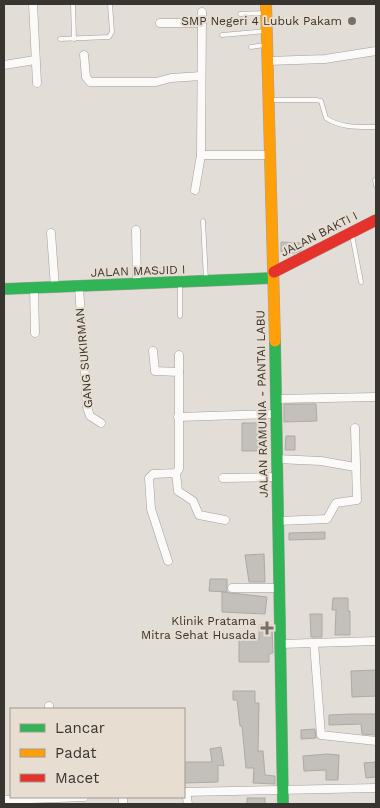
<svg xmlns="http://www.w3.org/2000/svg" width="380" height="808" font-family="'Work Sans',sans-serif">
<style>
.building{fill:#c3bfba;stroke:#ada9a3}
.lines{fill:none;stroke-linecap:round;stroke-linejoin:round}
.lane-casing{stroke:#a39f9a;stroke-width:5}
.street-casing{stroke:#a39f9a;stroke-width:9}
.fast-casing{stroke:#a39f9a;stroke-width:12}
.slow-casing{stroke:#a39f9a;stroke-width:12}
.jam-casing{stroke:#a39f9a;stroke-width:12}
.lane{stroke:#fbfaf9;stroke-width:4}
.street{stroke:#fbfaf9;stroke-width:8}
.fast{stroke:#30b455;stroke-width:11}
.slow{stroke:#ff9f0a;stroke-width:11}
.jam{stroke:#e5322d;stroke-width:11}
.poi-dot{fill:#746f69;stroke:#e7ded1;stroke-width:2}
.labels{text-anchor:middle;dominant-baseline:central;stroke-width:4;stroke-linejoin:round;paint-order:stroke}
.poi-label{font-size:12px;fill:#38342f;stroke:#e7ded1;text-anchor:end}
.street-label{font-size:12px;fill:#38342f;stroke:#e7ded1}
</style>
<rect width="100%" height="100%" fill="#e2ddd6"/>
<g class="building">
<polygon points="281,242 302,243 302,250 295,253 281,252"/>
<polygon points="284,404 316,404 317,421 284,422"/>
<polygon points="242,423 262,423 261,451 242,451"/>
<polygon points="286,436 295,436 295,450 285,450"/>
<polygon points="325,532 325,539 289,540 289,533"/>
<polygon points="264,554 265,582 249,582 245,555"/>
<polygon points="210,579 227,579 227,592 209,591"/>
<polygon points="222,592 267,597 265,614 222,612"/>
<polygon points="333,598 348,598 348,611 350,611 350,635 335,635 336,610 332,610"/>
<polygon points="310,614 322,614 322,637 311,637"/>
<polygon points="259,625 272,625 273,653 269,654 269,662 239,662 239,640 259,639"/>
<polygon points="376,670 376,696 352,697 351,671"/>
<polygon points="233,691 255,691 255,703 259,703 258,751 263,751 265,775 275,776 275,784 253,783 254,768 246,768 242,726 240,726 237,700 233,700"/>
<polygon points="351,714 376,714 376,735 362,734 361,724 329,725 329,715"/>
<polygon points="315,729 316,738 301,739 301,730"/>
<polygon points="221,747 224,766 218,765 218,782 184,783 184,762 212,762 210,749"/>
<polygon points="327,754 339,755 338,780 326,780 326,770 304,771 303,756"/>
<polygon points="375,762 376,777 366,778 364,763"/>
<rect x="247" y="798" width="18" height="6"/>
</g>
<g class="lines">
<g class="lane-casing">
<g id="lane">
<polyline points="73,4 74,39"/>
<polyline points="240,14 264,13"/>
<polyline points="222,35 266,31"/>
<polyline points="60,39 109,37 112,32 110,4"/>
<polyline points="251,47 265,45"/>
<path d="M272,100H316L321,101L326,118C341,128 358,127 376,127"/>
<polyline points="375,180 376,186"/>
<polyline points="203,221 206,280"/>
<polyline points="352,235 361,282"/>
<polyline points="180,284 180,316"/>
</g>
</g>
<g class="street-casing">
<g id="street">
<polyline points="33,4 37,83"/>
<polyline points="202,12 201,155 269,155"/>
<polyline points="160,23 202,23"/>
<polyline points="84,55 86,77 90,82 156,82 171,78 201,76"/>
<polyline points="268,61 325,59 376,51"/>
<polyline points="4,65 35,60"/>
<polyline points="195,190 201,155"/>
<polyline points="136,230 137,284"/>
<polyline points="51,233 55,288"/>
<polyline points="79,287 87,407 90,416 101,423"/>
<polyline points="34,288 35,333"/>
<polyline points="153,351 155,371 179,372 179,469 176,473 153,474 149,478 151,509 168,561"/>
<polyline points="179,355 179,372"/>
<polyline points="275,399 376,397"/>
<polyline points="178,417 276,414"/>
<polyline points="277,459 321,461 355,467"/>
<polyline points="176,473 178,491 193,501 199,515 225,520"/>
<polyline points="223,478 278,477"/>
<polyline points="279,521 327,519 336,503 357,500 355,428"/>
<polyline points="232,588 280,588"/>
<polyline points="314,643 321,735 376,741"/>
<polyline points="281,644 376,641"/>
<polyline points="49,706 49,709"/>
<polyline points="184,792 376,788"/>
<polyline points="186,792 188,804"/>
<polyline points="123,797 123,804"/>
<polyline points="4,800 84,797"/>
</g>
</g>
<g class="fast-casing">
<g id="fast">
<polyline points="4,289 273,278"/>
<polyline points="275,341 283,804"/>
</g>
</g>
<g class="slow-casing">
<polyline id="slow" points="266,4 275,341"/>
</g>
<g class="jam-casing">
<polyline id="jam" points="274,272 376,220"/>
</g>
<use href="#lane" class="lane"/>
<use href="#street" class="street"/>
<use href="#fast" class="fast"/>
<use href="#slow" class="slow"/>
<use href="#jam" class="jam"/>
</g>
<g class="poi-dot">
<circle cx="352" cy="21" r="5"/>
<path d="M264.5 620.5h5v5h5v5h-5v5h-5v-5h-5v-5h5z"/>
</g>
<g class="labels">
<g class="poi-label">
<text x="342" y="21">SMP Negeri 4 Lubuk Pakam</text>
<text x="256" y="621">Klinik Pratama<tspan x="256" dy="14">Mitra Sehat Husada</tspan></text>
</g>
<g class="street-label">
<text transform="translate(319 234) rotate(-27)">JALAN BAKTI I</text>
<text transform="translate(138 271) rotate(-2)">JALAN MASJID I</text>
<text transform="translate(84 358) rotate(-95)">GANG SUKIRMAN</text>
<text transform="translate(262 404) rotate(-91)">JALAN RAMUNIA - PANTAI LABU</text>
</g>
</g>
<rect width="380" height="808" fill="none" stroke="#38342f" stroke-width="10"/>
<rect x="10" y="708" width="175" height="90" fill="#e7ded1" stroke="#a19a90"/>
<rect x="20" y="724" width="25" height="8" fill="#30b455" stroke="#a19a90"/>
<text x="55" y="733" font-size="15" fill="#38342f">Lancar</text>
<rect x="20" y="749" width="25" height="8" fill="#ff9f0a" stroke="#a19a90"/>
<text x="55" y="758" font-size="15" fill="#38342f">Padat</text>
<rect x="20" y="774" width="25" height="8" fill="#e5322d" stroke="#a19a90"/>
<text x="55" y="783" font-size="15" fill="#38342f">Macet</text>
</svg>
